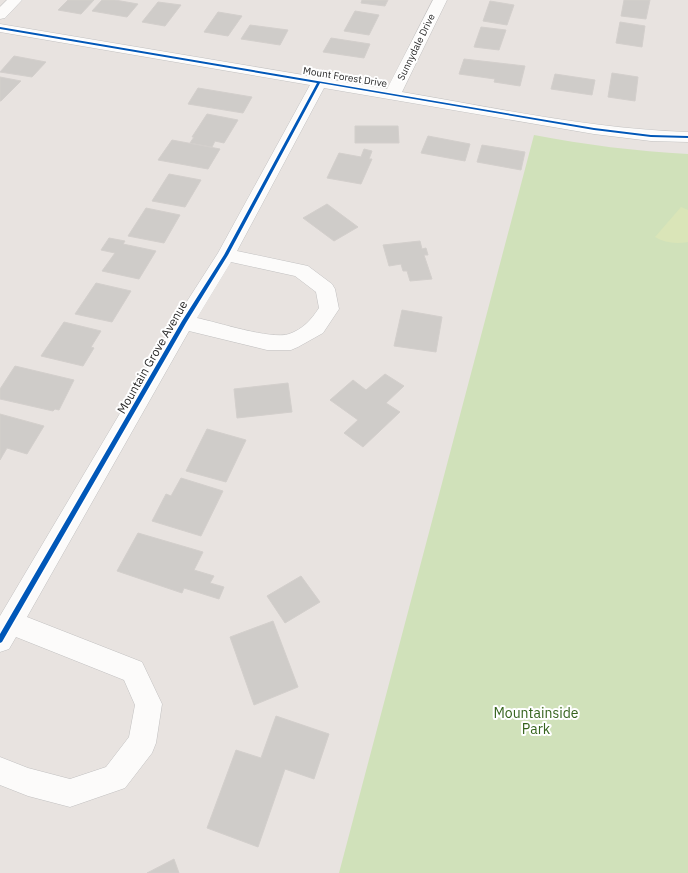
<svg xmlns="http://www.w3.org/2000/svg" width="688" height="873" font-family="'IBM Plex Sans',sans-serif">
<style>
.green{fill:#d0e1ba}
.pitch{fill:#dae5b8}
.building{fill:#cfccc9;stroke:#d3cfcc}
.lines{fill:none;stroke-linecap:round;stroke-linejoin:round}
.street-casing{stroke:#c2c1c1;stroke-width:1}
.secondary-casing{stroke:#c2c1c1;stroke-width:1}
.street{fill:#fcfbfa;fill-rule:evenodd}
.secondary{fill:#fcfbfa;fill-rule:evenodd}
.cycleway-casing{stroke:#fff;stroke-width:3}
.cycleway{fill:#0057b8;fill-rule:evenodd}
.labels{text-anchor:middle;dominant-baseline:central;stroke-width:4;stroke-linejoin:round;paint-order:stroke}
.far-street-label{font-size:10px;fill:#2a2a2a;stroke:#fff}
.street-label{font-size:12px;fill:#2a2a2a;stroke:#fff}
.near-park-label{font-size:14px;fill:#35631d;stroke:#fff}
</style>
<rect width="100%" height="100%" fill="#e8e3e0"/>
<path class="green" d="M534,135C585,145 636,151 688,154V873H339Z"/>
<path class="pitch" d="M681,207L688,210V242C676,244 665,243 655,237Z"/>
<g class="building">
<polygon points="68,0 94,0 81,14 58,10"/>
<polygon points="102,0 115,0 138,4 127,17 92,11"/>
<polygon points="362,0 388,0 385,6 361,3"/>
<polygon points="624,0 650,0 646,19 621,16"/>
<polygon points="490,1 514,5 507,25 483,21"/>
<polygon points="158,2 181,5 165,26 142,22"/>
<polygon points="355,11 379,15 369,35 344,31"/>
<polygon points="218,12 242,16 228,36 204,32"/>
<polygon points="620,22 645,26 642,47 616,43"/>
<polygon points="250,25 288,30 280,45 241,39"/>
<polygon points="481,27 506,30 499,50 474,47"/>
<polygon points="331,38 370,44 364,58 323,52"/>
<polygon points="14,56 46,62 32,77 0,72"/>
<polygon points="464,59 525,66 520,86 494,82 495,79 459,74"/>
<polygon points="612,73 638,77 635,101 608,97"/>
<polygon points="555,74 595,80 592,95 551,89"/>
<polygon points="0,77 21,81 1,101 0,101"/>
<polygon points="198,88 252,97 243,113 188,104"/>
<polygon points="207,114 238,120 224,143 215,141 212,147 190,143 194,137 192,137"/>
<polygon points="355,126 398,126 399,143 355,143"/>
<polygon points="428,136 470,144 465,161 421,153"/>
<polygon points="172,140 220,149 208,169 158,160"/>
<polygon points="482,145 525,152 521,170 477,162"/>
<polygon points="364,149 372,151 369,159 372,159 361,184 327,178 339,153 361,157"/>
<polygon points="169,174 201,180 185,207 152,201"/>
<polygon points="327,204 358,227 334,241 303,218"/>
<polygon points="146,208 180,215 164,243 128,236"/>
<polygon points="109,238 125,241 123,244 156,251 139,279 102,271 115,253 101,250"/>
<polygon points="420,241 422,249 426,248 428,255 424,255 432,279 410,281 407,271 403,271 401,264 389,266 383,245"/>
<polygon points="96,283 131,291 112,322 75,314"/>
<polygon points="402,310 442,317 436,352 394,346"/>
<polygon points="64,322 101,331 91,347 94,348 83,366 41,356"/>
<polygon points="15,366 74,380 59,410 55,409 53,411 0,399 0,389"/>
<polygon points="385,374 404,386 386,403 400,412 363,447 344,433 358,420 330,400 353,380 366,390"/>
<polygon points="288,383 292,412 237,418 234,389"/>
<polygon points="0,414 44,426 27,454 7,448 0,460"/>
<polygon points="207,429 246,440 226,482 186,471"/>
<polygon points="181,478 223,491 201,536 152,521 166,494 171,496"/>
<polygon points="138,533 203,552 194,570 214,576 210,583 224,587 219,599 184,588 182,593 117,571"/>
<polygon points="301,576 320,602 285,623 267,596"/>
<polygon points="273,621 298,687 254,705 230,637"/>
<polygon points="276,716 329,734 314,779 285,769 258,847 207,828 236,750 261,758"/>
<polygon points="174,859 179,873 147,873"/>
</g>
<g class="lines">
<g class="street-casing">
<path id="street" d="M433,0H447L402,92C496,108 592,129 688,132V142L651,141L594,134L324,88L237,251L308,266L332,284L335,289L339,309L323,333L298,347L291,350H267L189,331L27,617L142,662L162,704L156,743L152,753L125,788L70,807L28,796L0,785V757L28,768L70,779L106,767L129,737L135,705L124,680L16,637L9,649L0,652V616L177,317L218,253L310,85L0,32V24L387,89ZM231,262L295,276L316,292L319,308C311,320 303,329 289,334C271,340 217,322 197,318Z"/>
</g>
<g class="secondary-casing">
<polygon id="secondary" points="7,0 22,0 5,18 0,19 0,7"/>
</g>
<use href="#street" class="street"/>
<use href="#secondary" class="secondary"/>
<g class="cycleway-casing">
<polygon id="cycleway" points="0,27 594,128 651,135 688,136 688,138 651,137 594,130 320,83 228,255 186,323 2,642 0,643 0,634 182,321 224,255 317,83 0,29"/>
</g>
<use href="#cycleway" class="cycleway"/>
</g>
<g class="labels">
<g class="far-street-label">
<text transform="translate(416 47) rotate(-64)">Sunnydale Drive</text>
<text transform="translate(345 77) rotate(9)">Mount Forest Drive</text>
</g>
<g class="street-label">
<text transform="translate(152 357) rotate(-60)">Mountain Grove Avenue</text>
</g>
<g class="near-park-label">
<text x="536" y="713">Mountainside<tspan x="536" dy="16">Park</tspan></text>
</g>
</g>
</svg>
